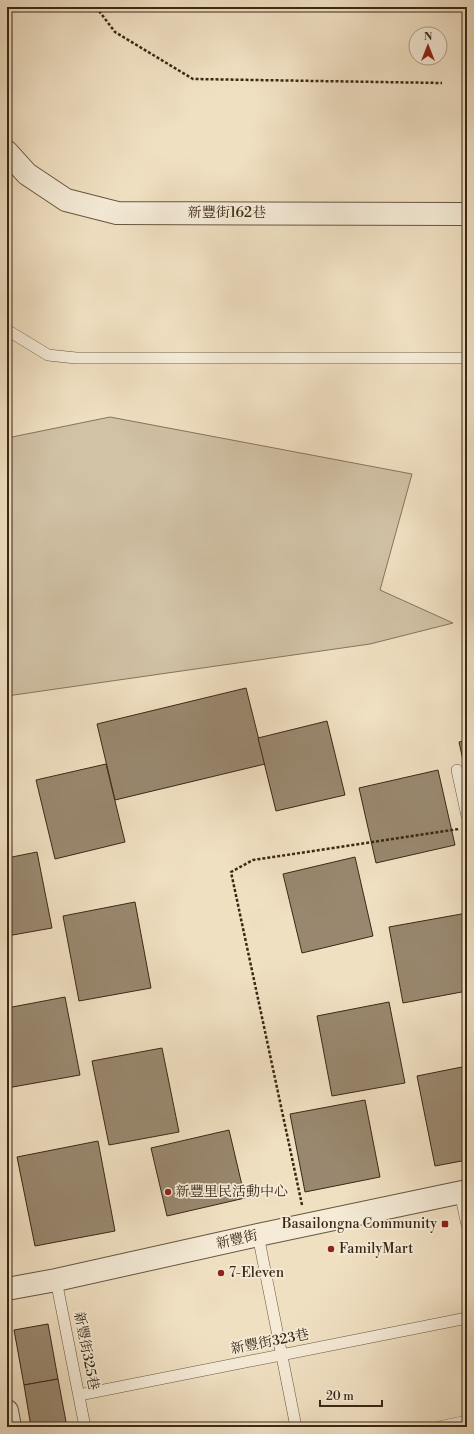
<svg xmlns="http://www.w3.org/2000/svg" width="474" height="1434" font-family="'Libre Bodoni','Noto Serif TC',serif">
<style>
.green{fill:#d1c1a5;stroke:#86745d}
.building{fill:#99886f;stroke:#3a2815}
.lines{fill:none;stroke-linecap:round;stroke-linejoin:round}
.lane-casing{stroke:#685640;stroke-width:12}
.street-casing{stroke:#685640;stroke-width:24}
.path{stroke:#3a2815;stroke-width:2.5;stroke-dasharray:3 2;stroke-linecap:butt}
.lane{stroke:#f5ebd7;stroke-width:11}
.street{stroke:#f5ebd7;stroke-width:22}
.poi-dot{fill:#8f2418;stroke:#f5ebd7;stroke-width:1.5}
.labels{text-anchor:middle;dominant-baseline:central;stroke-width:3.5;stroke-linejoin:round;paint-order:stroke}
.street-label{font-size:14px;fill:#3a2815;stroke:#f5ebd7}
.poi-label{font-size:14px;fill:#3a2815;stroke:#f5ebd7;text-anchor:start}
</style>
<rect width="100%" height="100%" fill="#f0e0c2"/>
<filter id="stains"><feTurbulence type="fractalNoise" baseFrequency=".005" numOctaves="4"/><feColorMatrix values="0 0 0 0 .2 0 0 0 0 .09 0 0 0 0 .02 0 0 0 .5 -.17"/></filter>
<radialGradient id="worn" r=".72"><stop offset=".6" stop-color="#630" stop-opacity="0"/><stop offset="1" stop-color="#630" stop-opacity=".3"/></radialGradient>
<polygon class="green" points="110,417 412,474 380,590 453,623 370,644 7,696 7,438"/>
<g class="building">
<polygon points="246,688 265,764 115,800 97,724"/>
<polygon points="327,721 345,795 276,811 258,738"/>
<polygon points="467,740 467,779 459,742"/>
<polygon points="106,764 125,842 55,859 36,780"/>
<polygon points="438,770 455,845 376,863 359,788"/>
<polygon points="37,852 52,928 7,936 7,858"/>
<polygon points="355,857 373,936 302,953 283,874"/>
<polygon points="135,902 151,988 79,1001 63,916"/>
<polygon points="467,913 467,991 403,1003 389,927"/>
<polygon points="65,997 80,1075 7,1088 7,1008"/>
<polygon points="389,1002 405,1083 332,1096 317,1016"/>
<polygon points="162,1048 179,1132 109,1145 92,1061"/>
<polygon points="467,1066 467,1160 435,1166 417,1076"/>
<polygon points="365,1100 380,1177 305,1192 290,1114"/>
<polygon points="229,1130 245,1198 167,1216 151,1148"/>
<polygon points="98,1141 115,1231 35,1246 17,1157"/>
<polygon points="48,1324 58,1379 24,1385 14,1330"/>
<polygon points="58,1379 67,1427 31,1427 24,1385"/>
</g>
<g class="lines">
<g class="lane-casing">
<g id="lane">
<polyline points="7,330 48,355 76,358 467,358"/>
<polyline points="457,770 467,816"/>
<polyline points="460,1192 467,1225"/>
<polyline points="258,1235 296,1427"/>
<polyline points="56,1280 85,1427"/>
<polyline points="79,1395 467,1318"/>
<polyline points="439,1427 467,1421"/>
</g>
</g>
<g class="street-casing">
<g id="street">
<polyline points="7,152 27,174 66,200 117,213 467,214"/>
<polyline points="7,1289 56,1280 258,1235 467,1191"/>
<polyline points="7,1411 10,1427"/>
</g>
</g>
<g class="path">
<polyline points="96,7 115,32 193,79 442,83"/>
<polyline points="302,1205 231,872 253,860 459,829"/>
</g>
<use href="#lane" class="lane"/>
<use href="#street" class="street"/>
</g>
<g class="poi-dot">
<circle cx="168" cy="1192" r="4"/>
<rect x="441" y="1220" width="8" height="8" rx="2"/>
<circle cx="331" cy="1249" r="4"/>
<circle cx="221" cy="1273" r="4"/>
</g>
<g class="labels">
<g class="street-label">
<text x="227" y="213">新豐街162巷</text>
<text transform="translate(237 1240) rotate(-13)">新豐街</text>
<text transform="translate(270 1342) rotate(-11)">新豐街323巷</text>
<text transform="translate(86 1351) rotate(79)">新豐街325巷</text>
</g>
<g class="poi-label">
<text x="176" y="1192">新豐里民活動中心</text>
<text x="437" y="1224" text-anchor="end">Basailongna Community</text>
<text x="339" y="1249">FamilyMart</text>
<text x="229" y="1273">7-Eleven</text>
</g>
</g>
<rect width="474" height="1434" fill="none" stroke="#f0e0c2" stroke-width="24"/>
<rect x="8" y="8" width="458" height="1418" fill="none" stroke="#3a2815" stroke-width="2"/>
<rect x="12" y="12" width="450" height="1410" fill="none" stroke="#3a2815"/>
<g transform="translate(428 46)"><circle r="19" fill="#f5ebd7" stroke="#aa9d89"/>
<path d="M0-3L7 15L0 10L-7 15Z" fill="#8f2418"/>
<text y="-6" font-size="11" font-weight="bold" text-anchor="middle" fill="#3a2815">N</text>
</g>
<path d="M320 1400v6h62v-6" fill="none" stroke="#3a2815" stroke-width="2"/>
<text x="326" y="1400" font-size="12" fill="#3a2815" stroke="#f5ebd7" stroke-width="3" paint-order="stroke">20 m</text>
<rect width="100%" height="100%" filter="url(#stains)"/>
<rect width="100%" height="100%" fill="url(#worn)"/>
</svg>
